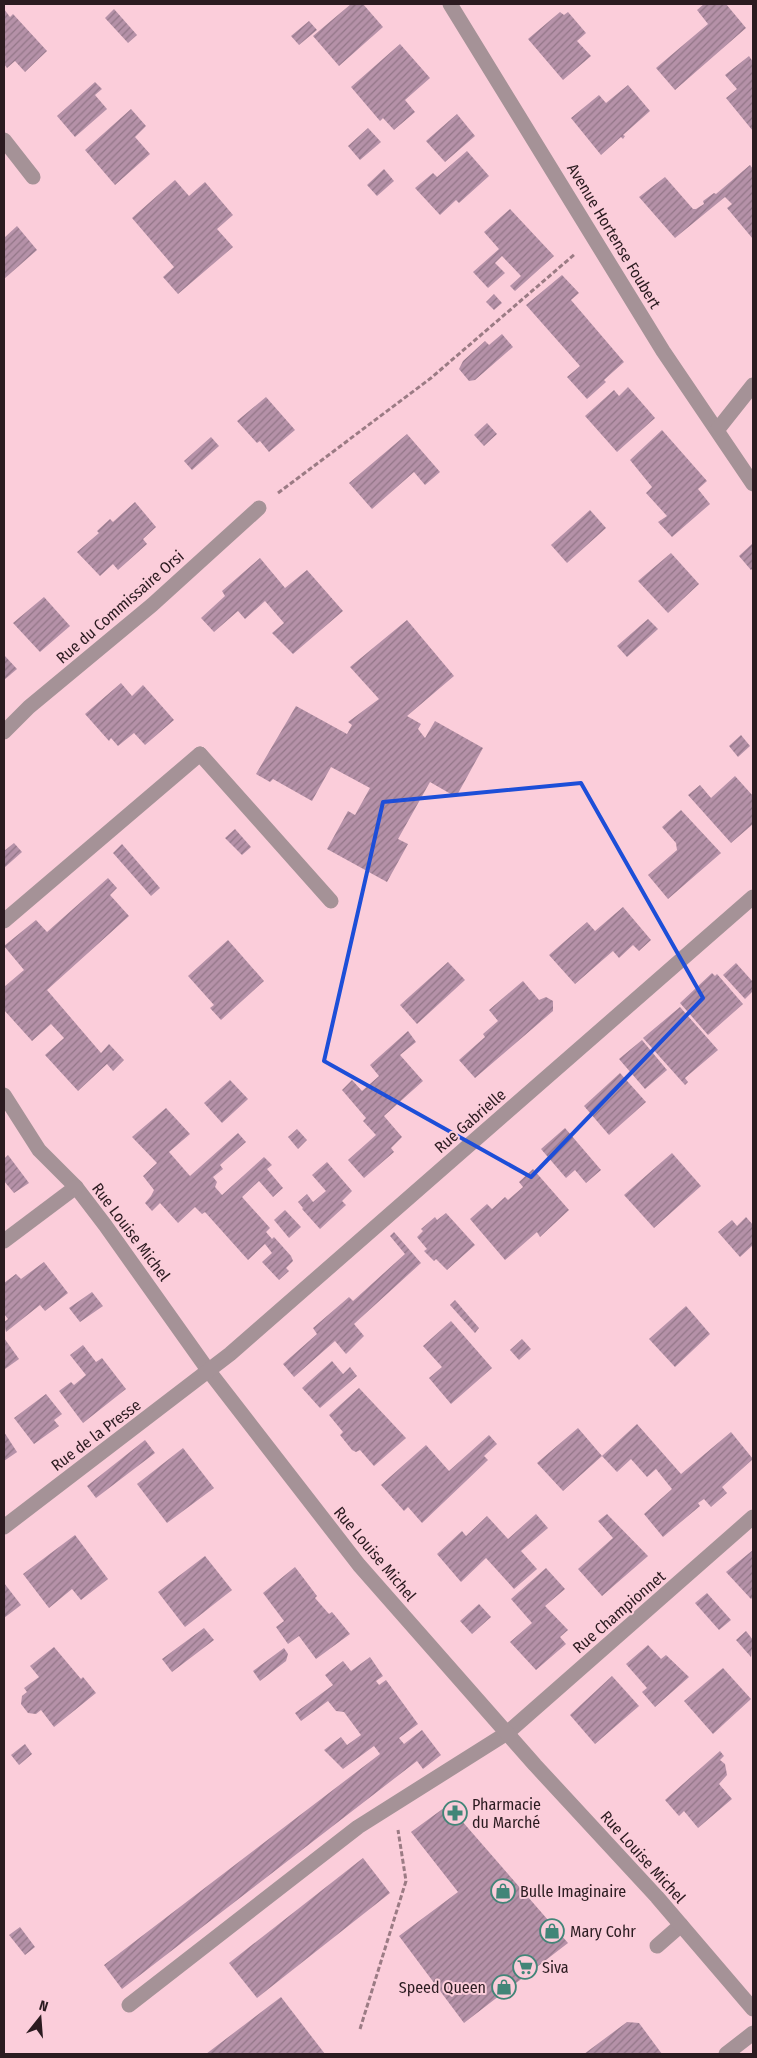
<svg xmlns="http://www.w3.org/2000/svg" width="757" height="2058" font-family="'Fira Sans Condensed',sans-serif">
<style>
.building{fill:url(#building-hatch)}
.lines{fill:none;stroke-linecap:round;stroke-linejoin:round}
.path{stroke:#9b7b84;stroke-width:3;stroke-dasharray:5 2.5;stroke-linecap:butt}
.lane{stroke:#a59297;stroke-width:15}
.street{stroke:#a59297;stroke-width:15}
.marked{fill:none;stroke:#1d4ed8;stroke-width:4;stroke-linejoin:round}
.labels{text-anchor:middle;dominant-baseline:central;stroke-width:4;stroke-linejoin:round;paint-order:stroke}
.street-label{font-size:16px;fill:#2b1b20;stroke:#fbcdda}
.poi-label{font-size:16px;fill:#2b1b20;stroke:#fbcdda;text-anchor:start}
</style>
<defs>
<pattern id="building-hatch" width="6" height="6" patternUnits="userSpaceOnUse" patternTransform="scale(1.25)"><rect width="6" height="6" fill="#b591a8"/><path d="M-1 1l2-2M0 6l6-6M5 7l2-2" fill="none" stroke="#937688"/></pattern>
</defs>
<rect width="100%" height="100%" fill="#fbcdda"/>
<g class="building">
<polygon points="351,4 363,4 383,27 339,66 313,36"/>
<polygon points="704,4 726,4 746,28 675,90 656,68 708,24 697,10"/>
<polygon points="4,9 10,17 13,14 47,51 25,72 15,61 7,68 4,64"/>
<polygon points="114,9 137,35 128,43 105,18"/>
<polygon points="560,12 564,15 568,12 586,33 577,41 591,56 563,80 528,39"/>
<polygon points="309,21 317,30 299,45 291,36"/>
<polygon points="400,44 430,78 405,100 415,112 394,130 383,118 380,121 351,87"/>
<polygon points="749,56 753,62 753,131 726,98 737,89 725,75"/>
<polygon points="95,82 102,89 95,95 107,109 75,137 57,116"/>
<polygon points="628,85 650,111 623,135 625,136 623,139 621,137 601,155 571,118 599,95 606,103"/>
<polygon points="131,109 146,126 135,137 150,154 115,185 85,150"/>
<polygon points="457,114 475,136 445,162 426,141"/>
<polygon points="368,128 381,142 360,160 348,146"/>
<polygon points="467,151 489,176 459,203 456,200 440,215 415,188 433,173 437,177"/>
<polygon points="750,165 753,169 753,239 727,208 732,204 725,197 675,238 639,197 665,177 693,209 696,209 704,204 703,201 714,193 716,194"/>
<polygon points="384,169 394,181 377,196 367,185"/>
<polygon points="175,180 189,196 205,182 233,215 217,229 233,247 178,294 163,277 174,267 132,218"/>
<polygon points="510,209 554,256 515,291 510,286 521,276 502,256 495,263 505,273 488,288 473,272 499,249 484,232"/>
<polygon points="17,226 37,250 4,279 4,238"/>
<polygon points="562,275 579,293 571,300 624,362 604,380 606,382 587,399 567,377 580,366 526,305"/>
<polygon points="494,294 502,303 494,310 486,302"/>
<polygon points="502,334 513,347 475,380 469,381 459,369 463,361 485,341 489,345"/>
<polygon points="628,387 655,418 617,452 585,416 614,390 619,396"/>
<polygon points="266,397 295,430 269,452 260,441 257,443 237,421"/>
<polygon points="487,423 497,434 484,446 474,435"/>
<polygon points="662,430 707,481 698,489 710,504 672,537 658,522 667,516 646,493 652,487 630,460"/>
<polygon points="407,434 440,472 425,485 414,472 372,509 349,483"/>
<polygon points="211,437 219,446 192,470 184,461"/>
<polygon points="135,502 156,527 143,539 147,544 118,570 113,564 100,576 77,552 99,533 97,531 110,519 113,522"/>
<polygon points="590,510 606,528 567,563 551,545"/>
<polygon points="753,543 753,568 751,570 739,556"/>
<polygon points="671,553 699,584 668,613 638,581"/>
<polygon points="260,558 285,588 307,570 343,611 293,654 272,633 284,623 265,601 245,619 238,611 214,632 201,618 225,596 222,591"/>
<polygon points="44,597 70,626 40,652 13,623"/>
<polygon points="648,619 658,629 627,657 617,646"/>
<polygon points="407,620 454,676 407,716 421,724 418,729 425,738 435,721 483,748 456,797 430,782 398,839 408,844 387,882 327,849 348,811 355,815 370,788 331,767 312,801 273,779 270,782 256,774 296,706 347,734 352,725 348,722 379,699 350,667"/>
<polygon points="4,655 17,669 4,680"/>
<polygon points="121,683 132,696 143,685 174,720 145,745 134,733 118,746 111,738 109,741 85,714"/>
<polygon points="741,735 750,746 738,757 729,746"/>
<polygon points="735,776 753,796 753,824 731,843 688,795 700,785 711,798"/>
<polygon points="681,810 721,853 668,899 648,875 677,850 676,843 662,827"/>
<polygon points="235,829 251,847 242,855 225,838"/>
<polygon points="14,843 22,852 4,868 4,851"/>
<polygon points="122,844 160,888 151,896 113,853"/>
<polygon points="108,878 117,888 110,895 129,916 47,990 101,1053 109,1044 124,1060 113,1071 107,1064 78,1091 45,1055 64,1038 51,1024 32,1041 4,1010 4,987 24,970 4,946 36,920 47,932"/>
<polygon points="623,907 651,940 639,951 633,945 619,958 613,951 575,984 549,955 587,922 595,931"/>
<polygon points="228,940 264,981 221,1020 210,1008 214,1005 188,976"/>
<polygon points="448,962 465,980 417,1024 400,1005"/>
<polygon points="736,963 753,982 753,991 745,999 723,975"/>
<polygon points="712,973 715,976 717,974 743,1004 708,1035 680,1003"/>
<polygon points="523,981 539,1000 546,997 553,1001 553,1011 475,1078 459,1060 485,1037 483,1034 498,1021 489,1010"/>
<polygon points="680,1007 718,1050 685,1078 688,1082 685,1085 643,1038"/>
<polygon points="408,1031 416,1042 400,1055 423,1081 384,1116 402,1137 391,1148 394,1152 364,1178 348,1160 376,1135 363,1121 366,1118 342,1090 352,1080 362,1091 379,1076 370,1065"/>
<polygon points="642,1040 667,1070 645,1089 619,1059"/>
<polygon points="620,1073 646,1102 609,1135 584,1106"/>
<polygon points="230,1080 248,1099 222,1123 204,1103"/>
<polygon points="166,1108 190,1134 169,1152 190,1176 238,1133 246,1142 220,1165 223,1169 213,1177 217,1182 215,1187 222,1195 264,1157 272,1165 267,1169 283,1188 273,1197 259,1181 242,1197 270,1228 266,1232 272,1239 274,1237 291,1256 293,1261 286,1268 289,1271 279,1280 262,1262 272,1253 265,1244 248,1260 205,1212 202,1214 195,1207 178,1223 160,1203 152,1211 145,1203 151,1196 154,1190 143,1176 157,1163 132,1137"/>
<polygon points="565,1128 601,1170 586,1183 575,1170 566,1178 541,1149"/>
<polygon points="297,1129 307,1140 298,1149 288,1137"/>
<polygon points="672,1153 701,1186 654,1228 624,1195"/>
<polygon points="8,1155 29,1183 14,1193 4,1181 4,1159"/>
<polygon points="327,1162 352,1191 342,1201 346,1205 320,1229 302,1209 303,1208 298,1202 307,1194 313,1202 326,1191 312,1175"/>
<polygon points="533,1169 569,1210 540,1237 537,1232 505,1260 470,1219 487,1204 492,1209 505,1197 508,1200 523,1187 519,1182"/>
<polygon points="285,1210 301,1227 289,1238 274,1220"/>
<polygon points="446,1213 475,1245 447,1270 436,1259 434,1261 424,1251 427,1249 417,1237 423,1231 421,1229 435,1217 437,1220"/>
<polygon points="746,1217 753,1225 753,1245 740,1257 718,1232 732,1220 737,1226"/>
<polygon points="394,1232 421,1263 354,1324 364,1336 346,1354 335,1341 294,1377 283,1364 317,1334 313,1328 349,1297 353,1301 405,1254 390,1236"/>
<polygon points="44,1262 68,1293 45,1311 40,1305 6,1332 4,1322 8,1319 4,1314 4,1283 16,1274 21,1279"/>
<polygon points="92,1292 103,1306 80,1322 69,1308"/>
<polygon points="455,1300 479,1328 475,1333 450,1305"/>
<polygon points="686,1306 710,1334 675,1367 649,1339"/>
<polygon points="451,1321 492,1368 451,1404 429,1378 442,1367 423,1346"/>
<polygon points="4,1338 19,1359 5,1369 4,1368"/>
<polygon points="522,1339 531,1349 519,1360 510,1350"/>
<polygon points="83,1345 96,1362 102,1358 126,1389 83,1423 59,1391 71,1382 74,1385 86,1375 70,1355"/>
<polygon points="332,1361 343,1374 350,1367 357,1376 320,1408 302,1388"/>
<polygon points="359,1388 406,1438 374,1466 360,1450 356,1452 352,1450 340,1435 343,1432 329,1415"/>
<polygon points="46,1394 62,1414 54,1420 59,1426 34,1444 14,1418"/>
<polygon points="637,1424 681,1474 731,1432 753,1459 722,1487 727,1493 711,1507 704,1499 698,1503 700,1506 663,1537 644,1514 672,1489 656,1469 647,1477 631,1459 617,1472 602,1456 563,1491 537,1463 578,1428 602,1456"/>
<polygon points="4,1432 17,1452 4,1461"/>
<polygon points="489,1435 497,1444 484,1456 488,1460 422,1523 408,1507 404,1511 381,1485 426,1445 449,1471"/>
<polygon points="145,1440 155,1453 96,1498 87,1486"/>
<polygon points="183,1448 214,1488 167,1523 137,1484"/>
<polygon points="536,1514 548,1528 521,1551 537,1569 514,1589 486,1558 461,1582 437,1554 462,1531 466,1536 487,1516 508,1539"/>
<polygon points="607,1514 648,1556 602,1596 578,1569 613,1538 598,1521"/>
<polygon points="75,1535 108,1579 81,1600 72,1589 49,1608 23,1574"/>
<polygon points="753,1550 753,1597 751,1599 726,1572"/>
<polygon points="205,1556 232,1590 185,1627 158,1592"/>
<polygon points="295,1567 317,1596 315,1598 329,1614 332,1612 350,1634 316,1659 299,1636 288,1644 276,1627 284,1621 263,1593"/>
<polygon points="546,1568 565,1589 545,1606 568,1630 560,1637 566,1644 536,1670 510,1642 532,1623 511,1599"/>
<polygon points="4,1583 21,1605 4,1618"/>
<polygon points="707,1593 731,1620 719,1630 695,1603"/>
<polygon points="479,1604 491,1617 472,1634 460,1621"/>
<polygon points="204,1628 214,1640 172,1672 162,1659"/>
<polygon points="746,1631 753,1640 751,1657 736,1640"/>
<polygon points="648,1645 661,1659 666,1655 689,1677 655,1707 642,1692 647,1688 626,1664"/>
<polygon points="54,1647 81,1679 83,1677 96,1693 54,1727 41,1710 36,1714 28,1713 21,1704 22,1696 27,1692 24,1688 39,1677 30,1666"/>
<polygon points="284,1648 288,1654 286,1661 260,1681 253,1671"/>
<polygon points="370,1657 383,1676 376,1681 379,1685 386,1680 418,1724 399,1738 404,1744 422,1730 441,1755 423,1769 417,1761 122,1989 104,1965 380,1754 374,1746 343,1769 324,1750 341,1737 347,1745 361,1735 344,1712 336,1711 328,1701 301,1721 295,1713 333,1685 325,1675 343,1661 351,1671"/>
<polygon points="723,1668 751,1699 713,1734 684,1701"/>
<polygon points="612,1676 639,1706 595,1744 570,1715"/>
<polygon points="25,1744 32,1754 19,1765 11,1755"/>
<polygon points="720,1751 724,1756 720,1760 725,1764 727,1775 719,1784 732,1799 698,1828 684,1811 679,1816 665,1800"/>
<polygon points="448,1805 568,1943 464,2023 399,1936 458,1892 411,1832"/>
<polygon points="363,1858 390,1893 257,1998 229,1963"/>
<polygon points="20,1927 35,1947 25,1955 9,1935"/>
<polygon points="281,1997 325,2054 206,2054"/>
<polygon points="627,2022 639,2023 662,2054 584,2054"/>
</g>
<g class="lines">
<g class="path">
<polyline points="278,493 431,378 575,254"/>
<polyline points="360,2029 406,1881 398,1830"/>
</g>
<g class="lane">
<polyline points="200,754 331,901"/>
<polyline points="657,1946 681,1925"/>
<polyline points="129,2005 358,1827 507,1733 753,1517"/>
</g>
<g class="street">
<polyline points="450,4 663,351 753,484"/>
<polyline points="4,140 33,177"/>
<polyline points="718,429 753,385"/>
<polyline points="4,732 29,707 152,605 259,508"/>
<polyline points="4,921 200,754"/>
<polyline points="4,1095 39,1150 76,1187 105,1225 208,1370 359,1565 535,1765 657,1897 753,2009"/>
<polyline points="4,1241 76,1187"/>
<polyline points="4,1527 230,1354 753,897"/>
<polyline points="726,2054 753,2033"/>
</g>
</g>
<path class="marked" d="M581,783L703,998L531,1177L324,1061L383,802Z"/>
<defs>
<g id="pharmacy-ring" transform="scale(1.25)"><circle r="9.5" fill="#fbcdda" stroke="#428578" stroke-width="1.5"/><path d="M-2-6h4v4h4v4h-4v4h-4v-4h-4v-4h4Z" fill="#428578"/></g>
<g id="shop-ring" transform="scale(1.25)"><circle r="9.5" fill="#fbcdda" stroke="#428578" stroke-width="1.5"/><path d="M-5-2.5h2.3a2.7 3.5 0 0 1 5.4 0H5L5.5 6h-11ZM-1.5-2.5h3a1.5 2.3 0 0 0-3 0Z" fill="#428578"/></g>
<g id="supermarket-ring" transform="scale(1.25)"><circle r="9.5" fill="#fbcdda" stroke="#428578" stroke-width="1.5"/><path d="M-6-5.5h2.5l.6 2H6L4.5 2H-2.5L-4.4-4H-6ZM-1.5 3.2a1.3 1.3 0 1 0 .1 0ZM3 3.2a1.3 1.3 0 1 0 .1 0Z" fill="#428578"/></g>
</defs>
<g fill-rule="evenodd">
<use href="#pharmacy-ring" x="455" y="1813"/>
<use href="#shop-ring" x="503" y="1891"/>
<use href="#shop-ring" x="552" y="1931"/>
<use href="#supermarket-ring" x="525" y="1967"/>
<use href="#shop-ring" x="504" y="1987"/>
</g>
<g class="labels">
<g class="street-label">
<text transform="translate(614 236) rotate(59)">Avenue Hortense Foubert</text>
<text transform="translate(120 607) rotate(-41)">Rue du Commissaire Orsi</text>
<text transform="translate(470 1121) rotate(-41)">Rue Gabrielle</text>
<text transform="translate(131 1232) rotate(53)">Rue Louise Michel</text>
<text transform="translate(96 1435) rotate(-37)">Rue de la Presse</text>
<text transform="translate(375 1554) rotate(50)">Rue Louise Michel</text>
<text transform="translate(619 1612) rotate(-41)">Rue Championnet</text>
<text transform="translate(643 1857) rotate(48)">Rue Louise Michel</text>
</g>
<g class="poi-label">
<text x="472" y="1804">Pharmacie<tspan x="472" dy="18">du Marché</tspan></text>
<text x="520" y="1891">Bulle Imaginaire</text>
<text x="570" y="1931">Mary Cohr</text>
<text x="542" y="1967">Siva</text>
<text x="486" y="1987" text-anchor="end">Speed Queen</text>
</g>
</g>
<rect width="757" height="2058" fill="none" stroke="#2b1b20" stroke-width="10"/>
<g transform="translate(40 2018) rotate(17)" stroke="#fbcdda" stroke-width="4" paint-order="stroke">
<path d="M0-4L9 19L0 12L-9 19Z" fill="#2b1b20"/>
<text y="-8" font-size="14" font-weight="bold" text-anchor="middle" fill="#2b1b20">N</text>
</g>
</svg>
